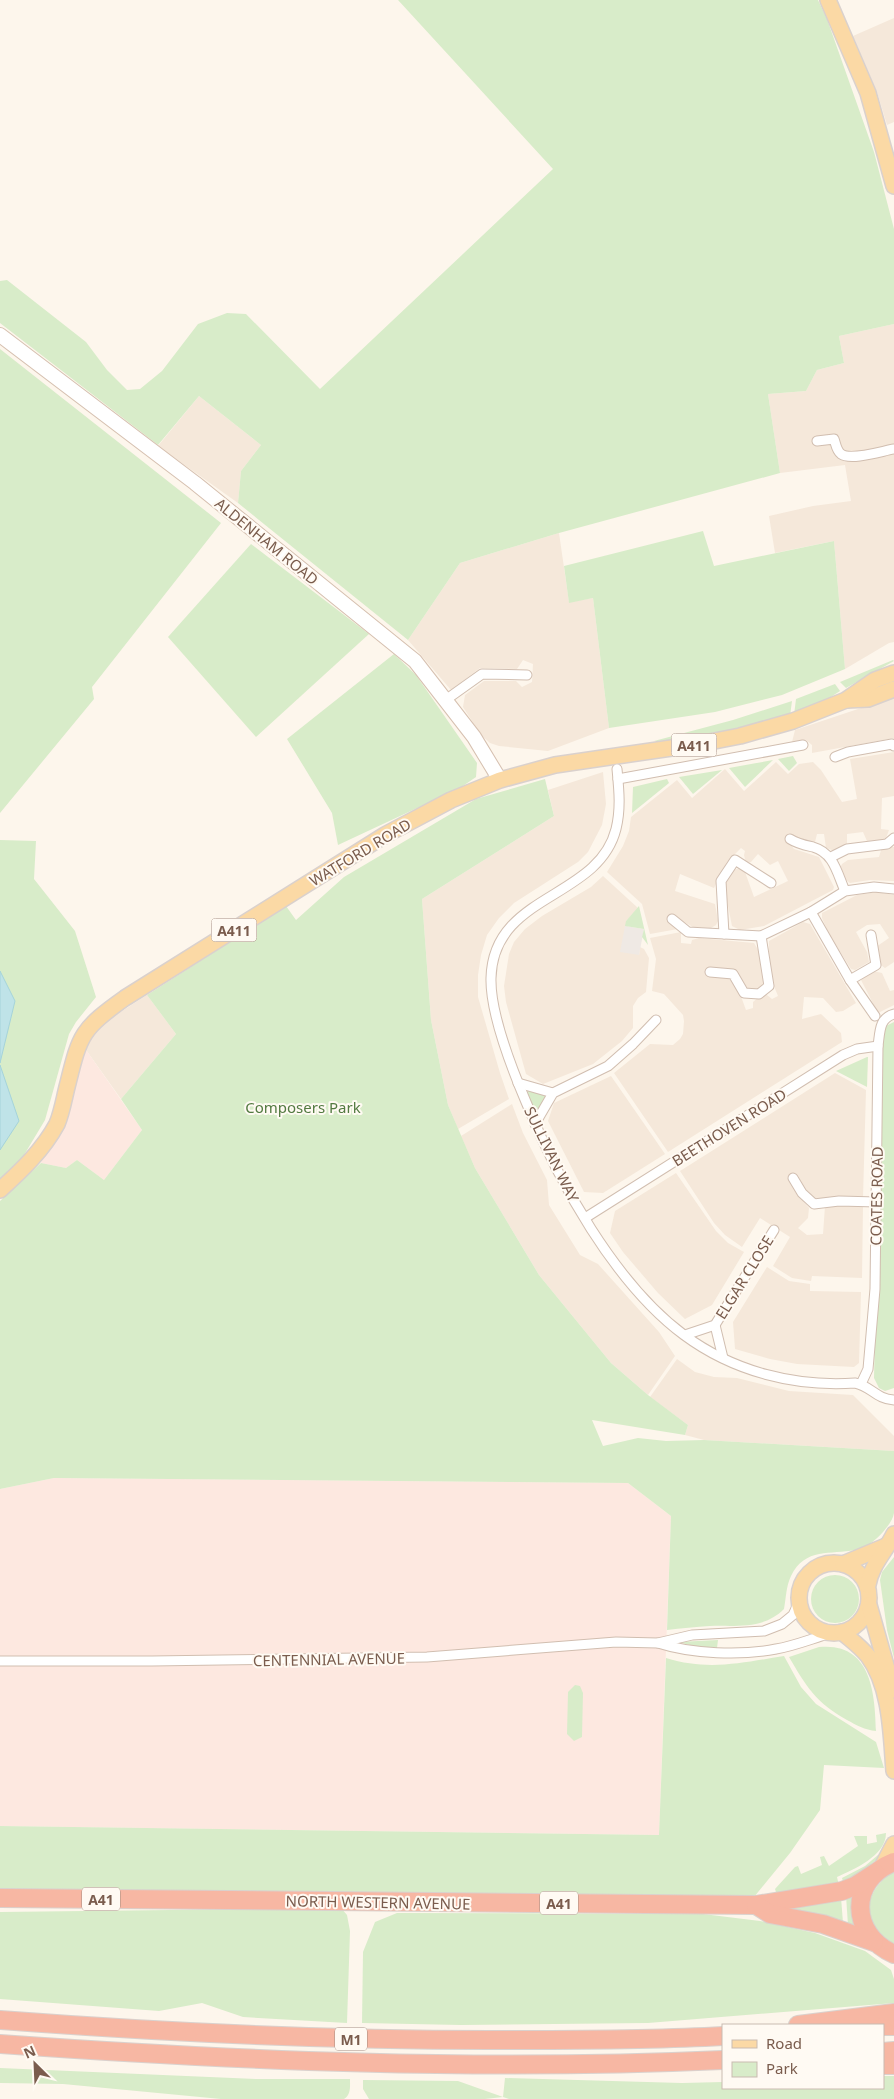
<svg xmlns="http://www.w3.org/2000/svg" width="894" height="2099" font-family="'Noto Sans',sans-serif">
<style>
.residential{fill:#f5e8da}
.commercial{fill:#fde8e0}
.industrial{fill:#efe9e4}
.green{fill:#d8ecc9}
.water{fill:#bfe3e8;stroke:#a5d3da}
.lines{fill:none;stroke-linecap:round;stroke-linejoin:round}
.street-casing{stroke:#d1beb0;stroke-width:11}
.secondary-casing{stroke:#d6c0b0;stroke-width:16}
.primary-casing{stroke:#dad1cd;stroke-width:18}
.highway-casing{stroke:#dad1cd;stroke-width:20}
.street{stroke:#fff;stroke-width:9}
.secondary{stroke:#fff;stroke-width:14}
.primary{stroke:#fbd9a5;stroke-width:15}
.highway{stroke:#f7b7a3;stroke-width:18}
.labels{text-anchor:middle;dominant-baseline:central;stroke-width:4;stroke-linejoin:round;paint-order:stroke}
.shield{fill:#fffaf3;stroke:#a28b7f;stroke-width:1}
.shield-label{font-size:14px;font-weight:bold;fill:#7a5c4d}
.street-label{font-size:15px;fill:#7a5c4d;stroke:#fffaf3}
.park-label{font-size:15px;fill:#537a41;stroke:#fffaf3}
</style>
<rect width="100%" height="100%" fill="#fdf6ec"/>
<g class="residential">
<polygon points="894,18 894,122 887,125 877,92 853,36"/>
<polygon points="894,324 894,642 889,643 845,669 834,541 775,553 769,516 813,506 851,501 845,465 780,473 768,394 806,391 817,370 844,363 839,336"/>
<polygon points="199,396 261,445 241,471 238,503 158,446"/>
<polygon points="559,533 569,602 593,598 609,728 548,751 499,746 490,743 481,735 463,707 465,695 484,681 516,681 522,687 532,682 533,664 523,660 517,669 480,668 451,690 408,640 460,563"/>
<polygon points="894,697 894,738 812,753 812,745 806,740 792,742 795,730"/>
<polygon points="894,752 894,796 882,798 881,829 889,830 886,838 883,840 867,841 863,832 847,834 847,845 838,852 826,848 824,834 817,834 815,842 799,839 787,840 794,849 819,857 834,887 833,890 764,926 740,930 732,926 724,886 726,879 732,870 741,868 745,872 754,897 788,881 778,861 770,865 758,854 751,862 746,863 744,855 745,851 741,848 727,862 714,888 680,874 675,891 715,904 718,921 716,925 711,928 693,927 677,918 678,929 650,934 642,904 607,872 623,846 629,831 631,817 677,780 692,798 725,769 744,791 776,762 788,774 799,764 813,762 821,770 842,802 857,799 850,759"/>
<polygon points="603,772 606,804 602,825 588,852 578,862 514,903 499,918 487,935 481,955 478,975 478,997 500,1073 509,1099 458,1129 448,1105 431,1020 422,899 554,816 548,790"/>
<polygon points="882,847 894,847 894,881 870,880 850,883 846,880 840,868 842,864 848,860 879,857"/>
<polygon points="603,876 638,908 626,921 639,955 640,947 644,949 649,958 646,992 638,998 633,1006 633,1028 622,1041 593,1064 543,1084 526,1074 506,1002 504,986 509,954 514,942 525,929 542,916 591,887"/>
<polygon points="877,892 894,895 894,962 885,968 878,963 876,947 889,938 880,924 867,925 856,932 867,952 869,962 855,970 851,969 829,934 822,918 822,913 857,895"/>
<polygon points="803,922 810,924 856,1003 843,1011 836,1012 823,998 804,997 802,1019 821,1014 841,1033 842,1042 668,1152 614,1073 650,1044 673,1045 680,1039 683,1034 684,1021 683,1015 664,994 652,991 656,959 650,938 681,932 681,943 691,944 692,940 699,938 754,943 760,953 764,982 762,986 757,990 748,989 737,973 728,969 721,968 720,974 729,976 736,983 746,1010 753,1008 753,1002 760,996 767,995 772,999 778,996 771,979 769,965 769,941"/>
<polygon points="873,971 882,973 890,991 894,990 894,1005 878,1013 861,980"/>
<polygon points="147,995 176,1034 121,1099 84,1047 102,1024"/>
<polygon points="835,1073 866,1090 863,1198 814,1198 808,1195 798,1176 790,1179 796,1193 809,1208 808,1218 798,1228 807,1235 823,1234 825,1206 863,1206 862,1278 812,1276 811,1281 792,1278 773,1266 790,1237 760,1218 742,1247 725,1235 714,1223 680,1171"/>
<polygon points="611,1076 665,1154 603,1193 584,1192 548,1121 554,1103"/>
<polygon points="512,1104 523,1133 547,1180 549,1205 580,1255 598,1264 659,1332 675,1356 648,1395 611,1363 539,1275 475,1168 461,1136"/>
<polygon points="676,1173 716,1231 728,1243 744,1252 712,1305 685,1319 658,1293 623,1252 610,1233 615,1211"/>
<polygon points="767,1267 789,1281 810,1284 810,1291 861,1292 859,1363 854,1367 797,1364 770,1359 735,1349 733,1322"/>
<polygon points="677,1359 695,1372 714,1377 737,1378 789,1391 853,1395 894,1436 894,1451 704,1440 685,1435 688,1425 650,1397"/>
</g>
<g class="commercial">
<polygon points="84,1047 142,1130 104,1180 77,1160 66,1168 41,1163"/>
<polygon points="54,1478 628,1483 671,1516 659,1835 0,1826 0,1489"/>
</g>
<polygon class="industrial" points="625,926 644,929 639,955 620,952"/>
<g class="green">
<polygon points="398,0 818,0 827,19 874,152 894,229 894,324 839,336 844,363 817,370 806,391 768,394 780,473 559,533 460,563 408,640 238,503 241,471 261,445 199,396 158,445 0,323 0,281 7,280 86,342 107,370 127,390 140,389 162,371 198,324 227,313 246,314 320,389 553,169"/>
<polygon points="0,349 221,523 92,687 94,699 0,813"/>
<polygon points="703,531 714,566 834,541 845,669 782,695 715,712 609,728 593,598 569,603 564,566"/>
<polygon points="251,544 369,634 256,737 168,637"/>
<polygon points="394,654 416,675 477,763 476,777 460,788 338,845 332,813 287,739"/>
<polygon points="893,660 894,661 846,688 840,682"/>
<polygon points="835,684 840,691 817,706 794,715 796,699"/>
<path d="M792,701L790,716C747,729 700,741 654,741L733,720Z"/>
<polygon points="793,756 797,763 789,771 778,759"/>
<polygon points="773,760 745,787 729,768"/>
<polygon points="722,770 693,794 679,777"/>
<path d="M545,779L554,816L422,899L431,1020L448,1105L475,1168L539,1275L611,1363L648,1395L688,1425L685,1435L592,1420L603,1446L638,1438L666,1441L704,1440L894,1451C894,1470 894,1495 894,1513C893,1520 887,1527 883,1532C875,1541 866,1548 855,1550C831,1555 805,1547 791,1576C786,1586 786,1599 784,1609C763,1630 737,1625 710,1626C696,1627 681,1628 667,1630L671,1516L628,1483L54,1478L0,1489V1201L41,1163L66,1168L77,1160L104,1180L142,1130L121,1099L176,1034L147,995L286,906L296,920L344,877L476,799Z"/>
<polygon points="667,779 669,783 632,813 633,787"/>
<polygon points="0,840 36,841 34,879 75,931 96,997 76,1022 69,1034 45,1120 21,1160 0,1181"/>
<polygon points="639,906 648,945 642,937 644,929 625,926 626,921"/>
<polygon points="894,1022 894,1388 885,1391 879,1388 874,1378 882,1038 886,1026"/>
<polygon points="868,1057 867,1087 836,1071 867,1057"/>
<polygon points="527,1090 546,1096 538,1112 534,1111"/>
<polygon points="894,1557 894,1658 887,1630 880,1580 882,1572"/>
<circle cx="835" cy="1599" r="24"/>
<polygon points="718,1640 717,1648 702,1648 678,1642"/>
<path d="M819,1647C871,1642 875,1692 876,1731C865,1730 856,1725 847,1720C816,1703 806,1686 789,1657Z"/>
<path d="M784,1656L801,1687L816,1704L876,1742L884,1768L824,1765L820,1810L790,1853L754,1897L0,1890V1826L659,1835L666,1658C708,1671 741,1663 784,1656Z"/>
<polygon points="575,1685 580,1686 583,1693 582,1737 574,1741 567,1734 568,1692"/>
<path d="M886,1833C886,1856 854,1869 837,1877L839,1886L777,1895L775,1889L795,1867L798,1866L801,1874L822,1865L820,1857L824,1856L829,1866L858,1846L854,1836H867V1844L877,1842L876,1835Z"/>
<polygon points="878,1855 879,1857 866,1869 844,1885 842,1878 865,1866"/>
<path d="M894,1871V1945C889,1942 882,1938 878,1934C859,1910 872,1885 894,1871Z"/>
<polygon points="855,1893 856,1925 853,1927 848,1926 846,1895"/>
<polygon points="841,1897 843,1923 772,1906"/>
<polygon points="341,1908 347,1915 350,1931 347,2023 243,2017 202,2003 159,2011 0,1999 0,1912"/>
<polygon points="397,1913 703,1914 760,1921 815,1933 865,1951 891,1970 894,1979 894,2003 648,2023 461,2025 362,2023 363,1952 375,1922"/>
<path d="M0,2068L256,2079H350C350,2087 351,2095 344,2099H221L63,2084L0,2083Z"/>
<polygon points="883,2076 894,2076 894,2099 509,2099 503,2097 485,2099 369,2099 363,2089 363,2080 458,2081 503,2097 505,2078 682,2083 723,2082 723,2088 883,2088"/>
</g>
<g class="water">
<polygon points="0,971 15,1001 0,1063"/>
<polygon points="0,1065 19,1121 0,1150"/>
</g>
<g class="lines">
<g class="street-casing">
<g id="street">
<path d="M817,441L834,439C836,444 836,450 841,454C851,461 882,451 894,449"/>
<polyline points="447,699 482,674 527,675"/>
<polyline points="835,757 848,752 892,744 894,746"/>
<path d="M617,769C619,790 621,809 616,829C598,900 493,893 491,978C490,1013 512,1069 526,1102C558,1181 615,1284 684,1335C734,1372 795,1387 855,1383C871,1386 876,1399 894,1400"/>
<polyline points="618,779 803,745"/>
<path d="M790,839C798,844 804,845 813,847C834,853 837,873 845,891"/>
<polyline points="831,857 847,849 887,844 894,838"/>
<polyline points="811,912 850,980 875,1016"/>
<polyline points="672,919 688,932 761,936 811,912 845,891 874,887 894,889"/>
<polyline points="724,934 721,881 735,860 771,883"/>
<polyline points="710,972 733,974 744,993 759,994 769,986 761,936"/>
<polyline points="850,980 876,965 871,935"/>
<polyline points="518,1083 553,1093"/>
<polyline points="535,1124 553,1093 608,1066 633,1044 656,1020"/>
<polyline points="793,1178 802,1193 814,1204 839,1201 877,1202"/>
<polyline points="585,1218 843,1055 857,1049 878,1046"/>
<polyline points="715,1325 723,1358"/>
<polyline points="685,1335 715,1325 774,1230"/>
<path d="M861,1384L868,1369L875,1289L878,1046C880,1032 879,1018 894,1014"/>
<path d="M658,1643C692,1654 741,1656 776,1649C795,1646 813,1638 832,1633"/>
<polyline points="0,1661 152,1661 427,1657 616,1642 658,1643 692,1635 764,1631 782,1624 793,1615 799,1602"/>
</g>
</g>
<g class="secondary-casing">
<polyline id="secondary" points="0,335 195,483 415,661 474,737 500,780"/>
</g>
<g class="primary-casing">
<g id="primary">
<polyline points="828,0 868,93 894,186"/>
<polyline points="847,700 868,699 894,689"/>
<path d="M0,1190C22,1170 43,1150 57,1124C62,1112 64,1099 67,1087C80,1035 80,1030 125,998L385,835L451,800L500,780L555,765L699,744L740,736L793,721L846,700L875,680L894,673"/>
<circle cx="834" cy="1598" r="35"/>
<polyline points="843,1564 886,1546"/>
<path d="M868,1585C871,1565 886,1551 894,1534"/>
<polyline points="869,1605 893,1690"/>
<path d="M842,1632C851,1640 860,1646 868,1656C891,1687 891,1734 894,1771"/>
<polyline points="882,1867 894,1844"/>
</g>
</g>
<g class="highway-casing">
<g id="highway">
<path d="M894,1862C848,1880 850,1935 894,1954"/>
<polyline points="0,1898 756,1905 842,1891 855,1886 875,1873"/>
<polyline points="756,1905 770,1914 823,1924 874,1942"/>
<path d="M0,2020C173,2033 345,2041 518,2040C587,2040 655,2040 723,2036"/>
<polyline points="798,2025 894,2013"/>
<polyline points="883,2026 894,2026"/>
<path d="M0,2044C240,2061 482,2071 723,2060"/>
<polyline points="883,2052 894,2051"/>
<polyline points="883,2065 894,2065"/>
</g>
</g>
<use href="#street" class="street"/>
<use href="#secondary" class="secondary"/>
<use href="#primary" class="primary"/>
<use href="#highway" class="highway"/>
</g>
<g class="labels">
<g class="shield">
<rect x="671.5" y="733.5" width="45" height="23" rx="4"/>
<rect x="211.5" y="918.5" width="45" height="23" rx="4"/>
<rect x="82" y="1887.5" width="38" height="23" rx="4"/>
<rect x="540" y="1891.5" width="38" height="23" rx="4"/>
<rect x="335" y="2027.5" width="32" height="23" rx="4"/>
</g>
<g class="shield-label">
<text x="694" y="745">A411</text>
<text x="234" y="930">A411</text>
<text x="101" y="1899">A41</text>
<text x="559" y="1903">A41</text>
<text x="351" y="2039">M1</text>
</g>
<g class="street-label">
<text transform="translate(267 541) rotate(39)">ALDENHAM ROAD</text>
<text transform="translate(360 852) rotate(-31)">WATFORD ROAD</text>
<text transform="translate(729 1127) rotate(-32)">BEETHOVEN ROAD</text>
<text transform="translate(552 1154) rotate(64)">SULLIVAN WAY</text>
<text transform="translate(876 1196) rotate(-89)">COATES ROAD</text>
<text transform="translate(744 1277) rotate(-58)">ELGAR CLOSE</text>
<text transform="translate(329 1659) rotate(-1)">CENTENNIAL AVENUE</text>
<text transform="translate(378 1902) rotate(1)">NORTH WESTERN AVENUE</text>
</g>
<g class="park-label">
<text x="303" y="1107">Composers Park</text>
</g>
</g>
<rect x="722" y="2024" width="162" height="65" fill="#fffaf3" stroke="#cabbb1"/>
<rect x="732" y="2040" width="25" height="8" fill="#fbd9a5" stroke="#cabbb1"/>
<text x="766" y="2049" font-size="15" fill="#7a5c4d">Road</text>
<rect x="732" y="2062" width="25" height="15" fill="#d8ecc9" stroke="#cabbb1"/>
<text x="766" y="2074" font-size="15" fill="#7a5c4d">Park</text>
<g transform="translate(35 2064) rotate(336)" stroke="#fffaf3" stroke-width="4" paint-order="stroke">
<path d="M0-4L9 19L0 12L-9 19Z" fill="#7a5c4d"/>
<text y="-8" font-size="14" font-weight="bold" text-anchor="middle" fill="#7a5c4d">N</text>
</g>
</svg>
